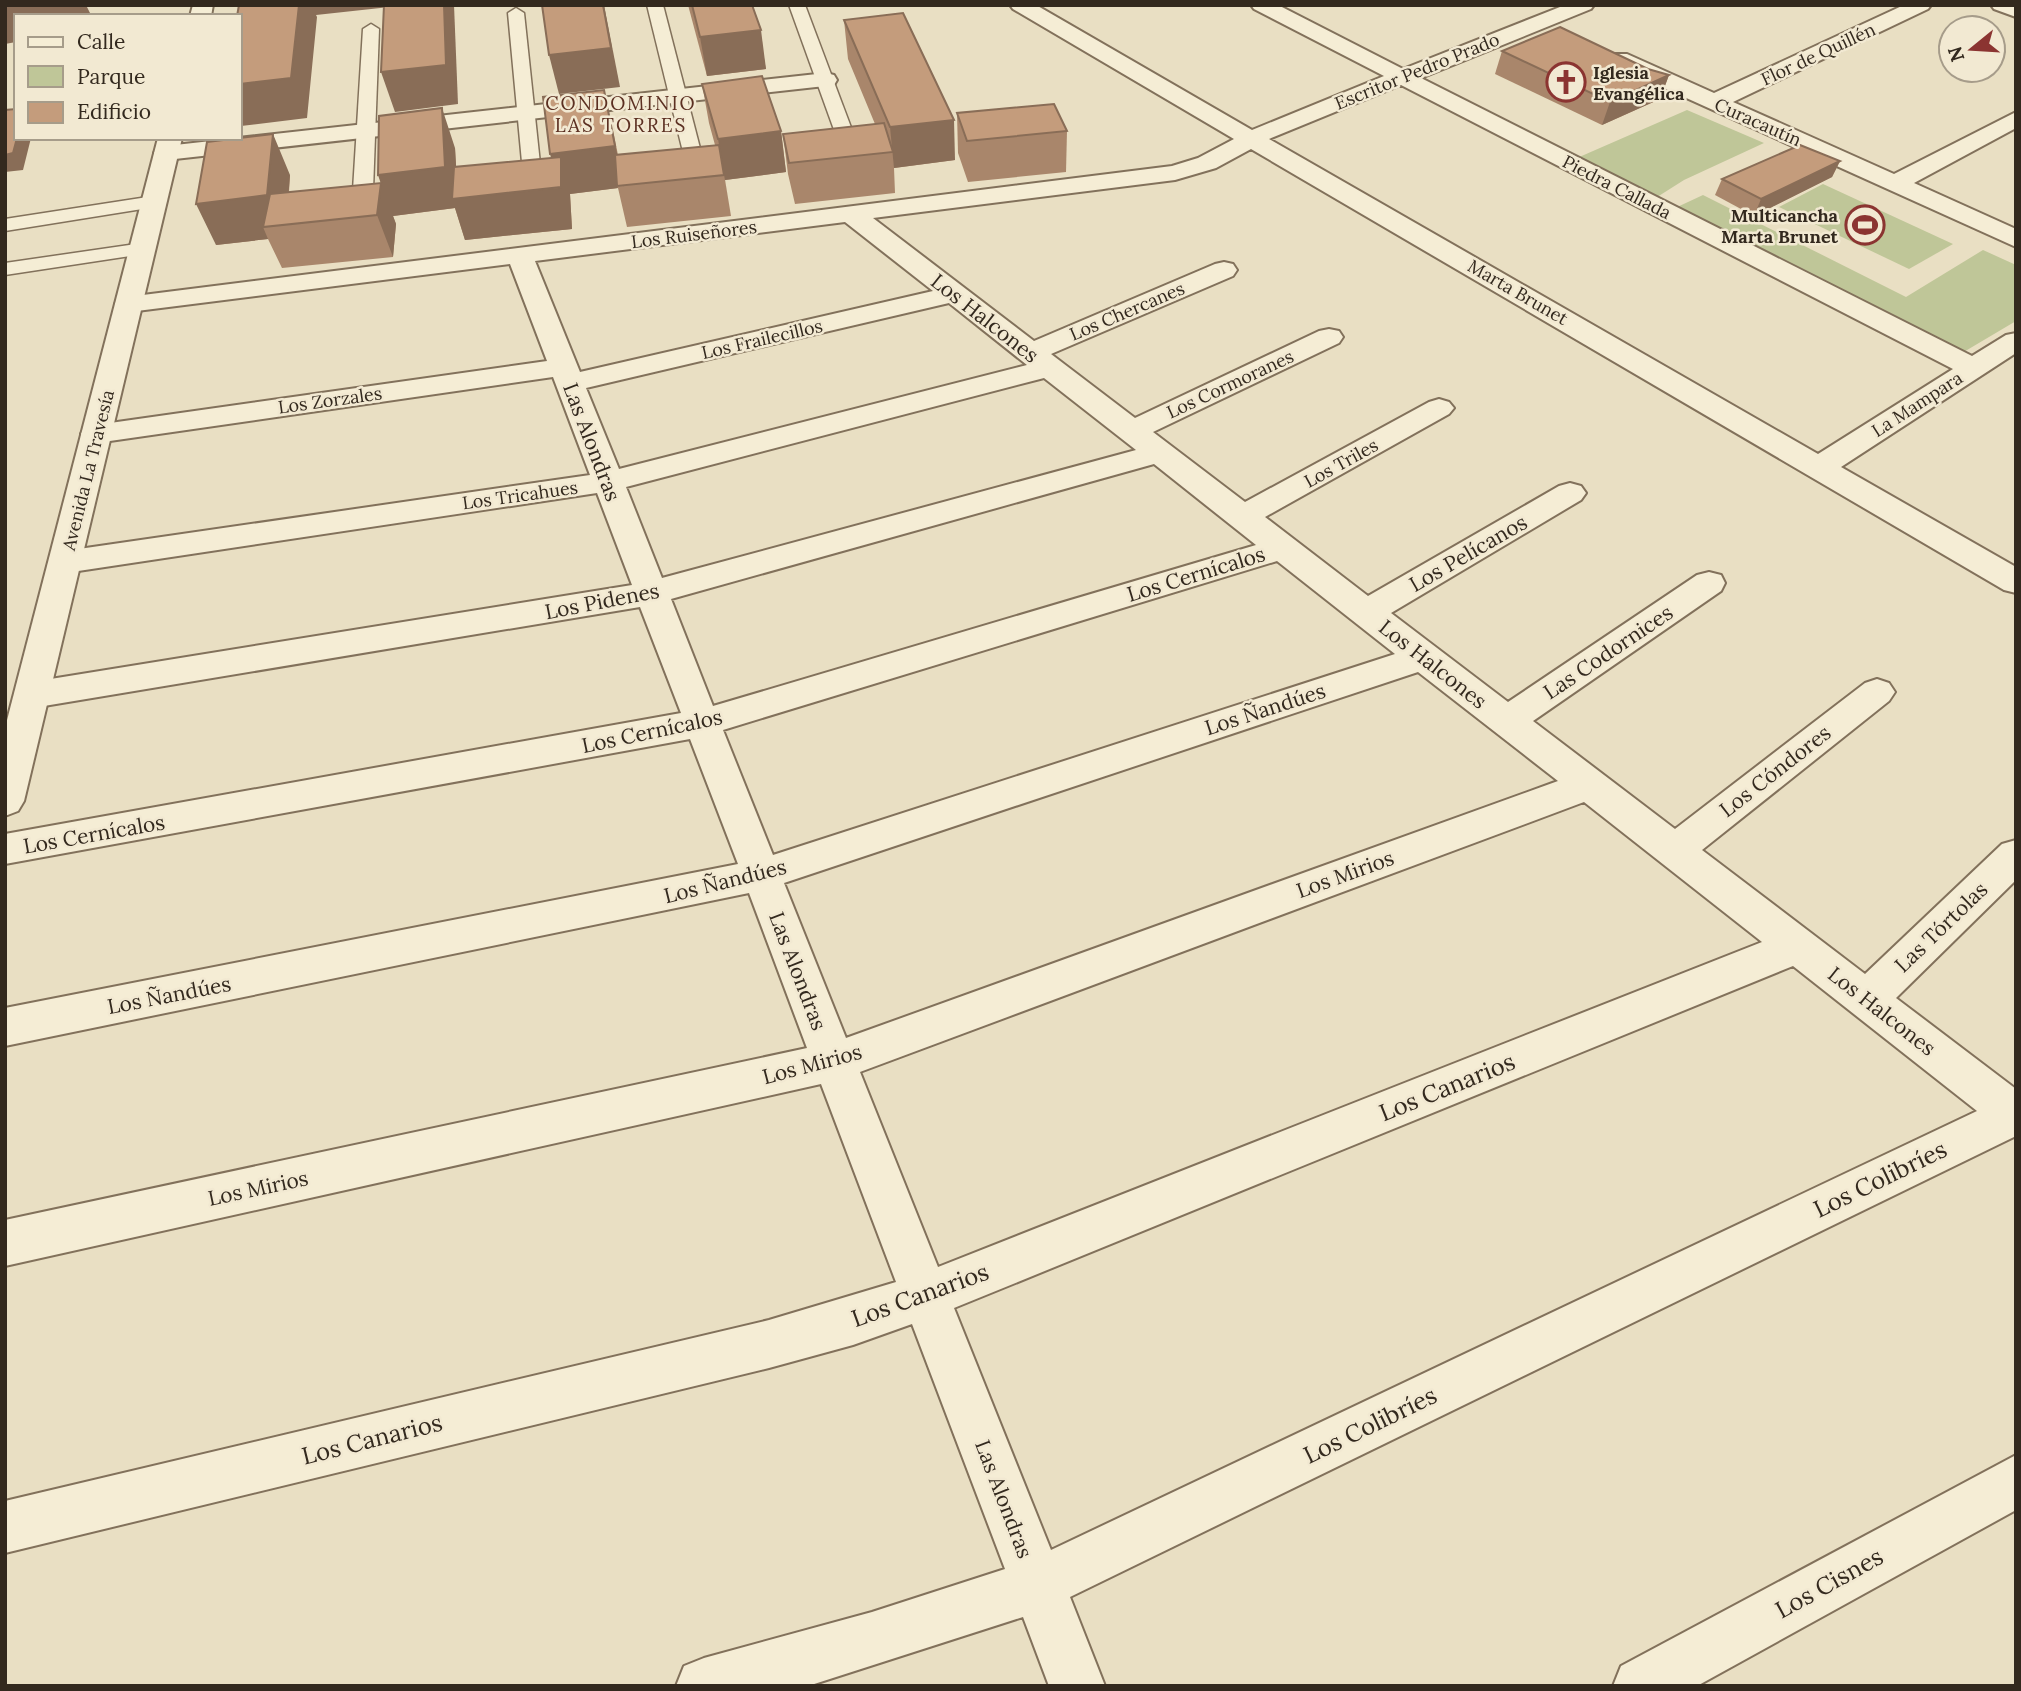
<svg xmlns="http://www.w3.org/2000/svg" width="2021" height="1691" font-family="Lora,serif">
<style>
.green{fill:#bfc698}
.lines{fill:none;stroke-linecap:round;stroke-linejoin:round}
.service-casing{stroke:#82715b;stroke-width:3}
.minor-casing{stroke:#82715b;stroke-width:4}
.tertiary-casing{stroke:#82715b;stroke-width:4}
.service{fill:#f5edd5;fill-rule:evenodd}
.minor{fill:#f5edd5;fill-rule:evenodd}
.tertiary{fill:#f5edd5;fill-rule:evenodd}
.wall{fill:#a9866b}
.shaded-wall{fill:#896d57}
.building{fill:#c49c7c;stroke:#896d57;stroke-width:2}
.labels{text-anchor:middle;dominant-baseline:central;stroke-width:5;stroke-linejoin:round;paint-order:stroke}
.far-street-label{font-size:18px;fill:#33291e;stroke:#f2e9d2}
.far-poi-label{font-size:18px;font-weight:bold;fill:#33291e;stroke:#f2e9d2;text-anchor:start}
.far-neighbourhood-label{font-size:19px;letter-spacing:2px;fill:#5c3022;stroke:#f2e9d2}
.street-label{font-size:21px;fill:#33291e;stroke:#f2e9d2}
.near-street-label{font-size:24px;fill:#33291e;stroke:#f2e9d2}
</style>
<rect width="100%" height="100%" fill="#e9dfc3"/>
<g class="green">
<polygon points="1687,110 1764,143 1684,180 1654,199 1577,158"/>
<polygon points="1823,184 1953,244 1909,269 1779,207"/>
<polygon points="1703,195 1906,297 1983,250 2016,265 2016,321 1962,353 1673,209"/>
</g>
<g class="lines">
<g class="service-casing">
<g id="service">
<polygon points="647,5 663,5 702,156 700,160 686,160 684,156"/>
<polygon points="789,5 805,5 855,138 852,142 846,143 837,138"/>
<polygon points="516,8 524,13 541,173 532,179 523,173 508,13"/>
<polygon points="371,24 379,29 373,190 363,196 353,190 363,29"/>
<polygon points="154,196 161,198 164,202 161,206 5,231 5,219"/>
<polygon points="143,243 150,245 153,249 150,253 5,275 5,263"/>
</g>
</g>
<g class="minor-casing">
<g id="minor">
<path d="M1010,5H1036L1252,130L1384,76L1254,9L1251,5H1278L1403,69L1565,5H1594L1591,9L1421,78L1972,356L2006,335L2016,333V353L1841,467L2016,567V593L2004,590L1251,149L1216,168L1175,180L873,218L1034,341L1215,264L1224,262L1233,264L1237,270L1233,276L1051,354L1135,418L1319,331L1329,329L1339,331L1343,337L1339,343L1153,432L1245,502L1429,402L1439,399L1449,402L1454,408L1449,414L1265,517L1368,596L1559,486L1570,483L1581,486L1586,493L1581,500L1391,613L1508,702L1697,575L1709,572L1721,575L1725,583L1721,591L1533,721L1675,829L1865,683L1877,679L1889,683L1895,692L1889,701L1702,850L1865,974L2002,844L2016,840V880L1896,998L2016,1089V1136L1070,1597L1105,1686H1049L1023,1617L808,1686H676L684,1666L704,1658L872,1612L1005,1569L912,1324L853,1345L769,1368L5,1553V1501L769,1320L896,1282L821,1084L5,1266V1220L807,1048L749,893L5,1046V1008L738,864L690,739L5,864V834L681,713L640,607L32,708L20,704L14,695L20,686L32,682L632,585L597,493L65,573L53,570L49,562L53,554L65,551L590,475L553,377L96,443L85,441L81,434L85,427L96,425L547,361L510,264L129,312L119,310L115,304L119,298L1172,166L1198,158L1234,139L1013,9ZM1401,85L1953,369L1818,454L1269,139ZM845,222L933,291L580,372L535,261ZM949,303L1027,365L619,469L586,388ZM1044,378L1136,450L662,578L626,487ZM1154,464L1256,545L713,706L671,599ZM1277,561L1395,654L773,855L723,730ZM1418,672L1558,781L846,1038L784,883ZM1584,802L1762,942L938,1267L860,1072ZM1793,966L1977,1111L1051,1550L954,1308Z"/>
<polygon points="1904,5 1931,5 1928,9 1733,102 1894,174 2016,112 2016,128 1914,183 2016,229 2016,247 1611,64 1608,59 1611,54 1627,54 1714,93"/>
<polygon points="826,73 834,75 837,80 834,85 166,160 158,158 154,153 158,148 166,146"/>
<polygon points="2016,1455 2016,1510 1697,1686 1613,1686 1621,1666"/>
</g>
</g>
<g class="tertiary-casing">
<g id="tertiary">
<polygon points="193,5 213,5 211,16 190,16"/>
<polygon points="1991,5 2016,5 2016,17 1994,9"/>
<polygon points="158,138 182,138 24,801 18,811 5,816 5,728"/>
</g>
</g>
<use href="#service" class="service"/>
<use href="#minor" class="minor"/>
<use href="#tertiary" class="tertiary"/>
</g>
<g class="wall">
<polygon points="688,5 752,5 766,69 707,76"/>
<polygon points="844,20 955,160 894,168 895,193 795,204 788,174 783,134 875,124 848,59"/>
<polygon points="1502,51 1669,75 1660,99 1602,125 1495,74"/>
<polygon points="702,84 781,131 786,172 725,180 731,216 627,227 618,188 570,194 572,229 465,240 455,208 393,216 396,224 393,257 282,268 268,239 216,245 290,175 289,192 381,183 455,148 456,167 551,158 613,130 618,155 715,145 709,123"/>
<polygon points="957,113 1067,131 1066,172 968,182 958,153"/>
<polygon points="1840,161 1832,177 1754,216 1715,195 1722,179"/>
</g>
<g class="shaded-wall">
<polygon points="5,5 86,5 91,15 16,16 16,42 5,44"/>
<polygon points="298,5 408,5 316,15 317,17 307,118 241,126 240,122 240,84"/>
<polygon points="444,5 454,5 458,104 395,112 381,72"/>
<polygon points="603,5 604,5 620,87 559,94 549,55"/>
<polygon points="761,30 766,69 707,76 700,37"/>
<polygon points="1669,75 1660,99 1602,125 1610,102"/>
<polygon points="604,90 624,187 624,185 617,186 618,188 570,194 572,229 465,240 455,208 393,216 396,224 393,257 377,215 381,184 378,175 442,108 455,148 458,198 559,188 550,154"/>
<polygon points="954,120 955,160 894,168 890,127"/>
<polygon points="781,131 786,172 725,180 731,216 718,139"/>
<polygon points="273,134 290,175 286,225 263,227 268,239 216,245 196,204"/>
<polygon points="17,138 31,138 23,170 5,172 5,155"/>
<polygon points="1840,161 1832,177 1754,216 1761,199"/>
</g>
<g class="building">
<polygon points="239,5 299,5 291,78 240,84 240,16 237,16"/>
<polygon points="384,5 444,5 446,65 381,72"/>
<polygon points="542,5 603,5 611,48 549,55"/>
<polygon points="692,5 752,5 761,30 700,37"/>
<polygon points="903,13 954,120 890,127 844,20"/>
<polygon points="1560,27 1648,69 1669,75 1610,102 1502,51"/>
<polygon points="762,76 781,131 718,139 702,84"/>
<polygon points="604,90 615,146 550,154 543,97"/>
<polygon points="1054,104 1067,131 967,141 957,113"/>
<polygon points="442,108 445,167 378,175 379,116"/>
<polygon points="16,109 16,138 17,138 13,153 5,155 5,110"/>
<polygon points="884,123 893,152 789,163 783,134"/>
<polygon points="273,134 267,195 196,204 207,142"/>
<polygon points="719,145 724,175 617,186 615,155"/>
<polygon points="1800,145 1840,161 1761,199 1722,179"/>
<polygon points="561,157 561,187 452,199 454,167"/>
<polygon points="381,183 377,215 263,227 270,194"/>
</g>
<defs>
<g id="church-ring" transform="scale(2.0125)"><circle r="9.5" fill="#f2e9d2" stroke="#8b3431" stroke-width="1.5"/><path d="M-1.2-6h2.4v3.5h3.3v2.4h-3.3V6h-2.4V-.1h-3.3v-2.4h3.3Z" fill="#8b3431"/></g>
<g id="stadium-ring" transform="scale(2.0125)"><circle r="9.5" fill="#f2e9d2" stroke="#8b3431" stroke-width="1.5"/><path d="M0-5a6.5 5 0 1 0 0 10a6.5 5 0 1 0 0-10ZM-3.5-1.8h7v3.6h-7Z" fill="#8b3431"/></g>
</defs>
<g fill-rule="evenodd">
<use href="#church-ring" x="1566" y="82"/>
<use href="#stadium-ring" x="1865" y="225"/>
</g>
<g class="labels">
<g class="far-street-label">
<text transform="translate(1818 54) rotate(-25)">Flor de Quillén</text>
<text transform="translate(1417 71) rotate(-22)">Escritor Pedro Prado</text>
<text transform="translate(1758 122) rotate(24)">Curacautín</text>
<text transform="translate(1617 187) rotate(27)">Piedra Callada</text>
<text transform="translate(694 234) rotate(-7)">Los Ruiseñores</text>
<text transform="translate(1518 292) rotate(30)">Marta Brunet</text>
<text transform="translate(1127 311) rotate(-23)">Los Chercanes</text>
<text transform="translate(762 339) rotate(-13)">Los Frailecillos</text>
<text transform="translate(1230 384) rotate(-25)">Los Cormoranes</text>
<text transform="translate(330 400) rotate(-8)">Los Zorzales</text>
<text transform="translate(1917 404) rotate(-33)">La Mampara</text>
<text transform="translate(1341 463) rotate(-29)">Los Triles</text>
<text transform="translate(88 470) rotate(-76)">Avenida La Travesía</text>
<text transform="translate(520 495) rotate(-8)">Los Tricahues</text>
</g>
<g class="far-poi-label">
<text x="1593" y="72">Iglesia<tspan x="1593" dy="21">Evangélica</tspan></text>
<text x="1838" y="215" text-anchor="end">Multicancha<tspan x="1838" dy="21">Marta Brunet</tspan></text>
</g>
<g class="far-neighbourhood-label">
<text x="621" y="103">CONDOMINIO<tspan x="621" dy="22">LAS TORRES</tspan></text>
</g>
<g class="street-label">
<text transform="translate(985 318) rotate(38)">Los Halcones</text>
<text transform="translate(592 442) rotate(69)">Las Alondras</text>
<text transform="translate(1468 553) rotate(-30)">Los Pelícanos</text>
<text transform="translate(1196 574) rotate(-17)">Los Cernícalos</text>
<text transform="translate(602 601) rotate(-11)">Los Pidenes</text>
<text transform="translate(1608 652) rotate(-34)">Las Codornices</text>
<text transform="translate(1433 664) rotate(38)">Los Halcones</text>
<text transform="translate(1265 709) rotate(-18)">Los Ñandúes</text>
<text transform="translate(652 731) rotate(-12)">Los Cernícalos</text>
<text transform="translate(1775 771) rotate(-38)">Los Cóndores</text>
<text transform="translate(94 834) rotate(-10)">Los Cernícalos</text>
<text transform="translate(1345 874) rotate(-20)">Los Mirios</text>
<text transform="translate(725 881) rotate(-14)">Los Ñandúes</text>
<text transform="translate(1941 927) rotate(-44)">Las Tórtolas</text>
<text transform="translate(798 971) rotate(69)">Las Alondras</text>
<text transform="translate(169 995) rotate(-11)">Los Ñandúes</text>
<text transform="translate(1882 1011) rotate(38)">Los Halcones</text>
<text transform="translate(812 1064) rotate(-15)">Los Mirios</text>
<text transform="translate(258 1188) rotate(-12)">Los Mirios</text>
<text transform="translate(1004 1499) rotate(69)">Las Alondras</text>
</g>
<g class="near-street-label">
<text transform="translate(1447 1087) rotate(-22)">Los Canarios</text>
<text transform="translate(1880 1179) rotate(-26)">Los Colibríes</text>
<text transform="translate(920 1295) rotate(-20)">Los Canarios</text>
<text transform="translate(1370 1425) rotate(-26)">Los Colibríes</text>
<text transform="translate(372 1439) rotate(-14)">Los Canarios</text>
<text transform="translate(1829 1583) rotate(-29)">Los Cisnes</text>
</g>
</g>
<rect width="2021" height="1691" fill="none" stroke="#33291e" stroke-width="14"/>
<rect x="14" y="14" width="228" height="126" fill="#f2e9d2" stroke="#a69c8a" stroke-width="2"/>
<rect x="28" y="37" width="35" height="10" fill="#f5edd5" stroke="#a69c8a" stroke-width="2"/>
<text x="77" y="49" font-size="21" fill="#33291e">Calle</text>
<rect x="28" y="66" width="35" height="21" fill="#bfc698" stroke="#a69c8a" stroke-width="2"/>
<text x="77" y="84" font-size="21" fill="#33291e">Parque</text>
<rect x="28" y="102" width="35" height="21" fill="#c49c7c" stroke="#a69c8a" stroke-width="2"/>
<text x="77" y="119" font-size="21" fill="#33291e">Edificio</text>
<g transform="translate(1972 49) rotate(252)"><circle r="33" fill="#f2e9d2" stroke="#a69c8a" stroke-width="2"/>
<path d="M0-5L12 26L0 18L-12 26Z" fill="#8b3431"/>
<text y="-10" font-size="19" font-weight="bold" text-anchor="middle" fill="#33291e">N</text>
</g>
</svg>
